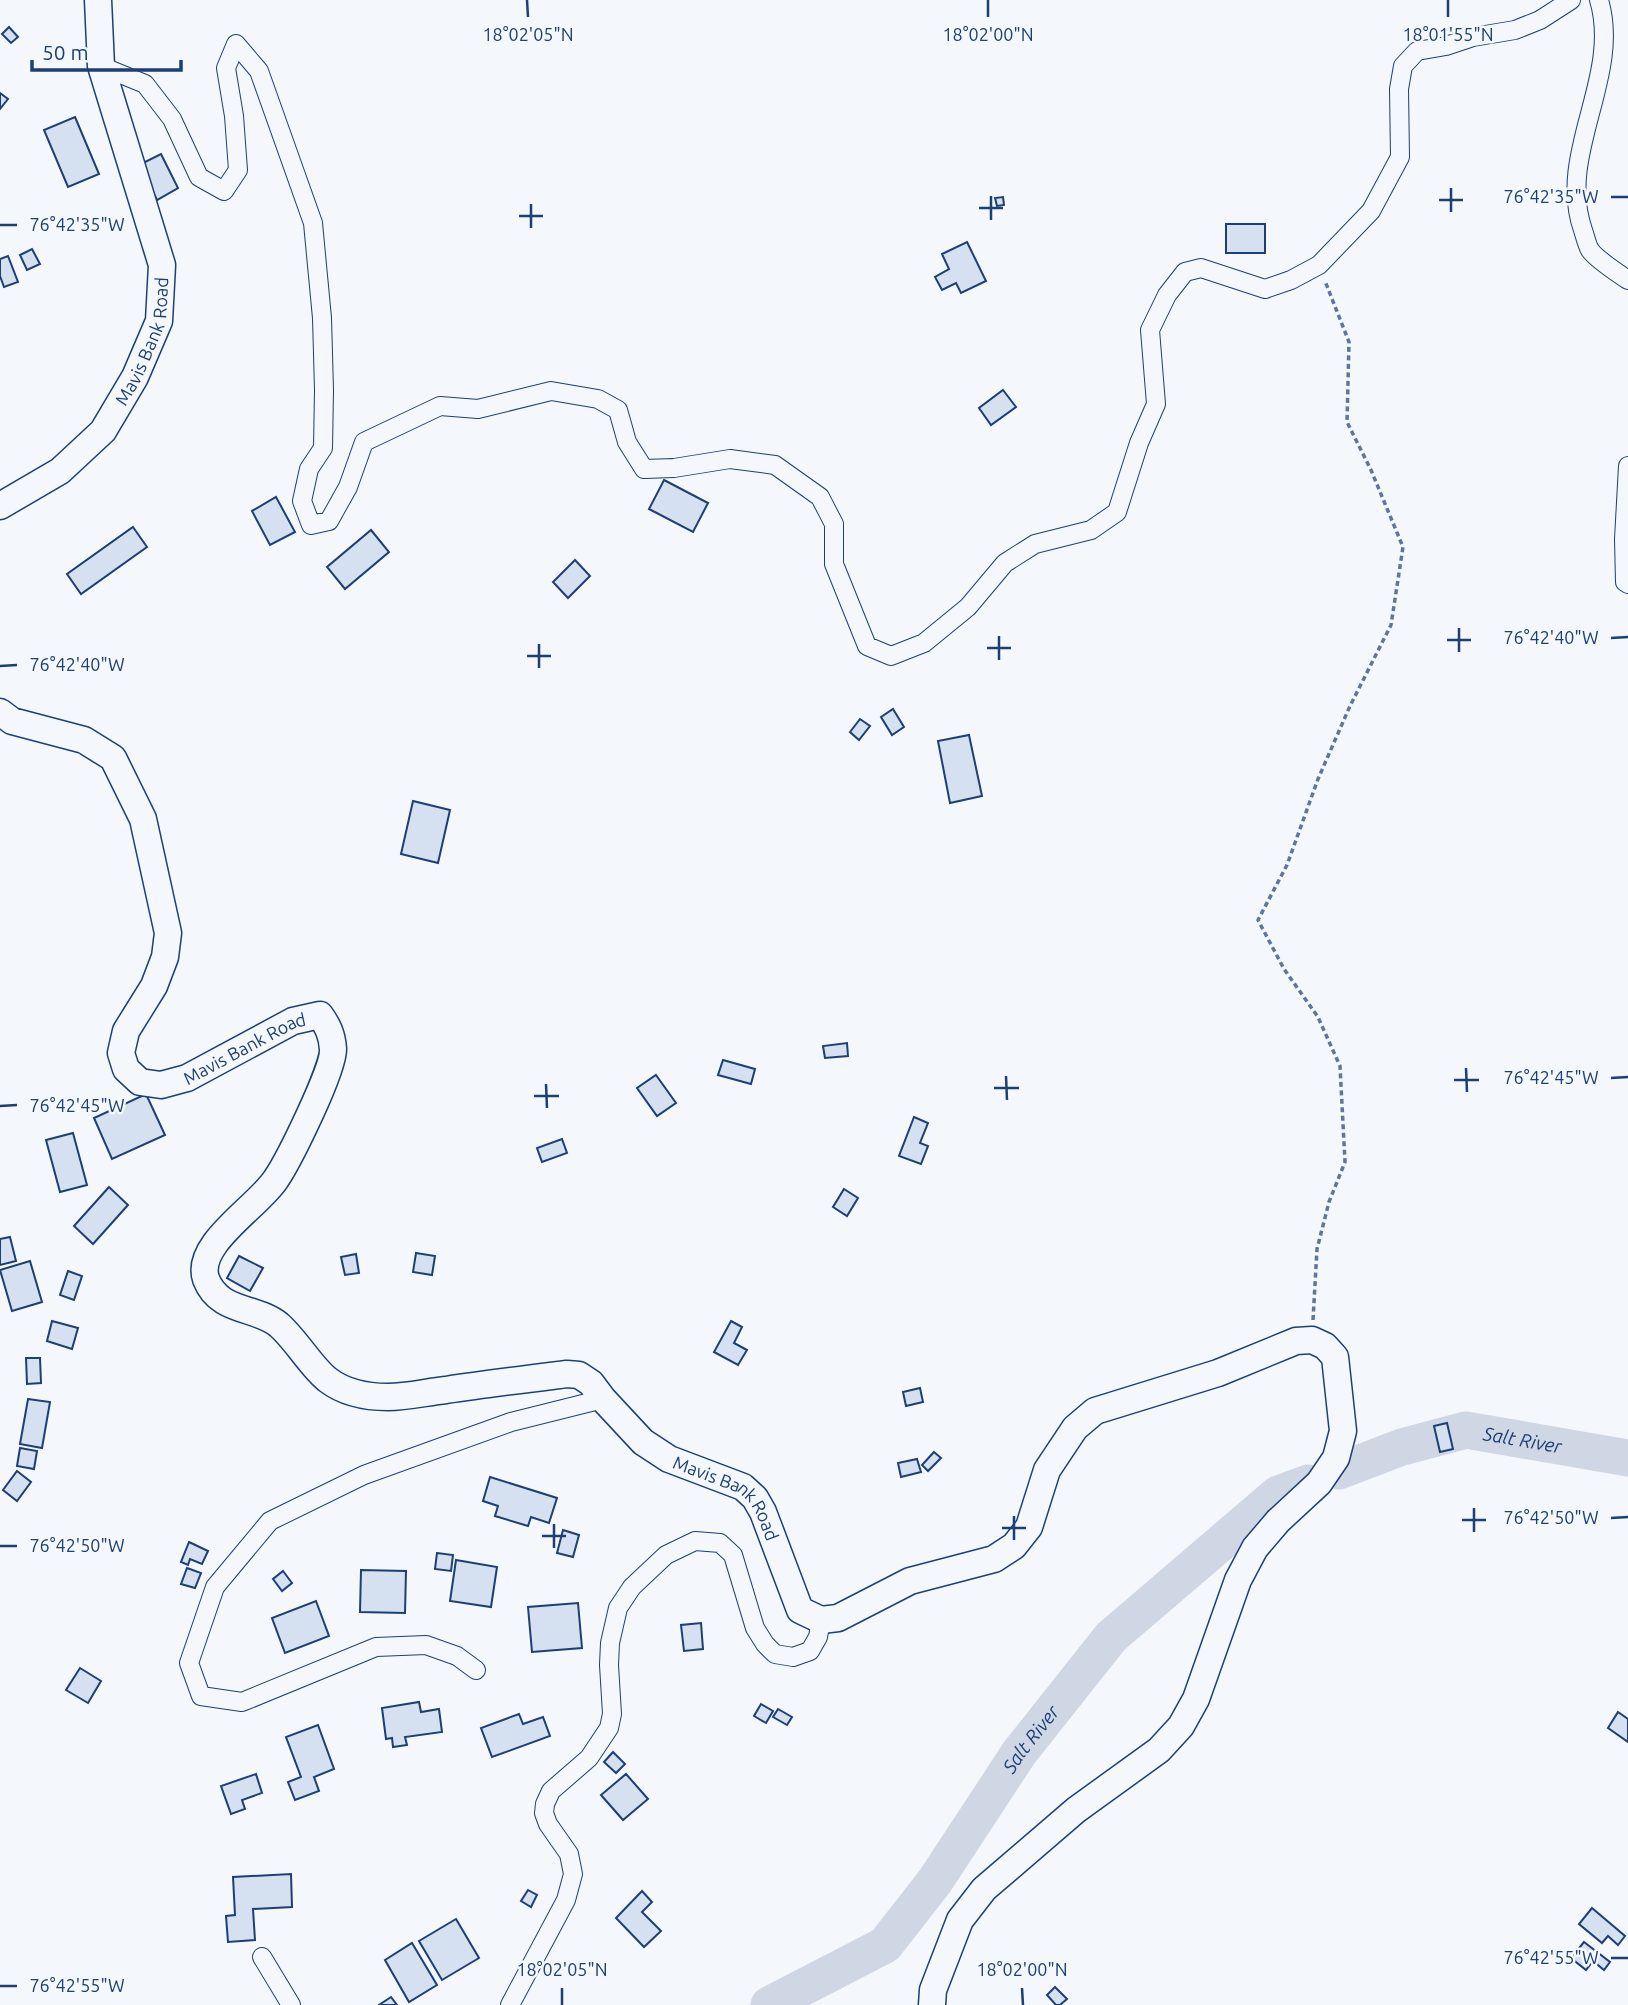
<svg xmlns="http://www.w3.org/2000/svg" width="1628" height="2005" font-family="Ubuntu,sans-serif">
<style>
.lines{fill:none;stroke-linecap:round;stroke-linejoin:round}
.river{stroke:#cfd7e4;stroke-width:37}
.building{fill:#d5e0f0;stroke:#1d3f73;stroke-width:2}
.street-casing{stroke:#1d3f73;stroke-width:20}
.secondary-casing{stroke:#1d3f73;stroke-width:29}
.path{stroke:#5e769c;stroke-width:3.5;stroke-dasharray:5 3.5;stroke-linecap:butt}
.street{stroke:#f4f7fb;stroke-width:18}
.secondary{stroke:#f4f7fb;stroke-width:26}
.ticks{fill:none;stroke:#1d3f73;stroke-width:2.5}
.labels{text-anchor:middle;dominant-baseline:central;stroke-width:5;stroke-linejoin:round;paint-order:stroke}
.street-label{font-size:18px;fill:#1d3f73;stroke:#f4f7fb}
.water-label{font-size:19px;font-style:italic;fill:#1d3f73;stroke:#f4f7fb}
.ticks-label{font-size:18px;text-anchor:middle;fill:#1d3f73;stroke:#f4f7fb;stroke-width:5;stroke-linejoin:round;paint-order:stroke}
</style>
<rect width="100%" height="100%" fill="#f4f7fb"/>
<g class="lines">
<g class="river">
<path id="s1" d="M1339,1471L1402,1447L1466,1430L1628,1458"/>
<path id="s2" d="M769,2005L885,1945L935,1881L1019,1753L1111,1637L1278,1494L1308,1483"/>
</g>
</g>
<g class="building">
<polygon points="9,27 18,37 11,43 2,34"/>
<polygon points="0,93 8,99 0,109"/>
<polygon points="75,117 99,174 68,187 44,130"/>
<polygon points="161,154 178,188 157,200 139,165"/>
<polygon points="1003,197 1004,205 997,206 995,198"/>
<rect x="1226" y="224" width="39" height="29"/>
<polygon points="967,242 986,281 961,293 956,283 942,290 935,277 949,269 942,254"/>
<polygon points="32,249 40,264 27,270 20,255"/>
<polygon points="8,256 18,282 4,287 0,276 0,259"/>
<polygon points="1003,390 1016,407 991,425 979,408"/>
<polygon points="664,480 708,503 693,532 649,509"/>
<polygon points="276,497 295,532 270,545 252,511"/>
<polygon points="133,527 147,547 81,594 67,574"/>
<polygon points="371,530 389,552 345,589 327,567"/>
<polygon points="575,560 590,576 568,598 553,582"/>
<polygon points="893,709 904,727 892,735 881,717"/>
<polygon points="860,719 870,726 859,740 850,732"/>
<polygon points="969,735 982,796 950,803 938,741"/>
<polygon points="413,801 450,810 438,863 401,854"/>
<polygon points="847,1043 848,1056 825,1058 823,1046"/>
<polygon points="723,1060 755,1069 751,1084 718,1075"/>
<polygon points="656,1075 676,1103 657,1116 637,1088"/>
<polygon points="146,1094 165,1135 112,1159 94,1118"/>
<polygon points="914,1117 928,1123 920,1143 928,1146 921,1164 899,1156"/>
<polygon points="73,1133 87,1185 60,1192 46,1140"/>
<polygon points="562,1139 567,1153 542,1162 537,1148"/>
<polygon points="109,1187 128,1205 93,1244 74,1226"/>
<polygon points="844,1189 858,1198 847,1216 833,1207"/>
<polygon points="10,1237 16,1261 0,1265 0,1239"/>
<polygon points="416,1253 435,1256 432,1275 413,1272"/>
<polygon points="356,1254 359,1273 345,1275 341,1257"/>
<polygon points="239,1256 263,1268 250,1291 227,1278"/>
<polygon points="30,1261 42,1302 12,1311 0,1270"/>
<polygon points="68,1271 82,1276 74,1300 60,1295"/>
<polygon points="52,1321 78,1328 72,1349 47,1341"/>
<polygon points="731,1321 742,1327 734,1343 747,1350 738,1365 714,1352"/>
<polygon points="26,1358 40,1358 41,1383 27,1384"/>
<polygon points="920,1388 923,1402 906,1406 903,1392"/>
<polygon points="28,1399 50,1402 42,1448 20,1444"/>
<polygon points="1447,1423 1453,1449 1440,1452 1434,1426"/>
<polygon points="20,1448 37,1451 34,1469 17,1466"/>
<polygon points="934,1452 941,1458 928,1471 922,1465"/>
<polygon points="917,1459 921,1472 901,1477 898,1463"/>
<polygon points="17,1471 31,1482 17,1501 3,1490"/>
<polygon points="490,1477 557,1498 549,1523 531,1517 528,1526 495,1516 498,1506 483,1501"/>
<polygon points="563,1530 579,1535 573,1557 557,1553"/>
<polygon points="189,1542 208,1551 202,1564 190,1559 188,1565 181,1562"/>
<polygon points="437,1553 453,1555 451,1571 435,1569"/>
<polygon points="456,1560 497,1567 491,1607 450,1601"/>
<polygon points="187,1568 201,1573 195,1588 181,1584"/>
<polygon points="361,1570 406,1571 405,1613 360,1612"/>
<polygon points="283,1571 292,1583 282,1591 273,1579"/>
<polygon points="316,1601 329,1636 285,1653 272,1618"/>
<polygon points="578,1603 582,1648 532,1652 528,1607"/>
<polygon points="701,1623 703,1649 684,1651 681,1625"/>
<polygon points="80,1668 101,1681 88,1703 66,1690"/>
<polygon points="419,1702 421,1712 439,1709 442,1732 405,1737 407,1745 393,1747 392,1738 386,1739 382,1708"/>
<polygon points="761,1704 773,1711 766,1723 754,1716"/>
<polygon points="778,1709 792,1717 787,1725 773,1717"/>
<polygon points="1618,1712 1628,1719 1628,1742 1608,1728"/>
<polygon points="519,1714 523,1724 543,1717 550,1736 492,1757 481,1728"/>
<polygon points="318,1725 334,1769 314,1777 319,1791 295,1800 288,1782 301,1777 286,1737"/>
<polygon points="613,1752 625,1764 616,1773 604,1762"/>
<polygon points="256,1774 262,1793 242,1800 245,1809 231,1814 221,1786"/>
<polygon points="626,1774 648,1799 623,1820 601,1795"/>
<polygon points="291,1874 292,1907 253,1909 255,1940 228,1942 226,1916 235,1915 233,1877"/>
<polygon points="528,1890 537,1895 531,1907 521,1901"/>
<polygon points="642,1891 652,1902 642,1912 661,1931 644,1947 616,1918"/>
<polygon points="1592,1908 1625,1936 1618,1945 1608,1936 1602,1943 1579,1924"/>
<polygon points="456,1919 479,1958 442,1980 419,1941"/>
<polygon points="1584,1942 1610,1962 1604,1970 1593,1961 1586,1970 1571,1958"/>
<polygon points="412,1943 437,1985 409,2002 385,1960"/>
<polygon points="1055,1987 1067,1999 1060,2005 1056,2005 1047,1995"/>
<polygon points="391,1997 397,2005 379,2005"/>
</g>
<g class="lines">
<g class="street-casing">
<g id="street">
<path d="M1599,0C1622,77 1556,154 1583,230C1585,236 1587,245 1590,250C1597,260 1618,273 1628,280"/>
<polyline points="101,66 145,84 172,119 199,177 224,191 238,170 234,116 226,68 236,44 259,71 313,223 322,318 324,390 323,448 309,469 302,501 311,525 329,521 348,487 364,442 440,406 478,409 551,391 598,399 618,410 627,442 644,469 674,468 730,459 775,465 820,497 834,524 834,564 867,646 891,656 924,643 968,607 1005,563 1035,544 1091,530 1117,512 1139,443 1156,404 1150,330 1167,295 1185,272 1201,268 1265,289 1291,280 1319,265 1371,211 1400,157 1399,89 1403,66 1417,51 1446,46 1473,37 1515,30 1540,20 1571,0"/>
<polyline points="1628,466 1624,539 1625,582 1628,584"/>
<polyline points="476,1670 457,1656 426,1645 376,1647 242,1702 201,1696 189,1663 215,1587 270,1521 364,1475 511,1422 603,1399"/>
<polyline points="262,1957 291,2005"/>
<polyline points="510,2005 566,1900 573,1874 569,1854 548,1824 544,1813 545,1804 551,1791 589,1758 609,1728 612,1714 609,1665 610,1643 618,1608 632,1587 666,1555 695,1541 720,1543 733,1555 755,1628 765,1644 775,1654 793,1657 810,1651 818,1637 821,1620"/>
</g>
</g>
<g class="secondary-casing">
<g id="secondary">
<path id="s3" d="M0,506L60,471L103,431L135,377L159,321L162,265L101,66L98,0"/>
<path id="s4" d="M0,712L12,721L84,740L113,758L143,819L168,933L165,957L154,986L126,1031L121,1053L126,1069L140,1082L161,1085L187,1078L293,1021L320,1015C328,1026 332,1035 333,1049C334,1069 289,1160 276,1179C259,1206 194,1244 206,1279C219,1313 256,1306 279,1325C297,1341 312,1368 328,1380C345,1393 368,1397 388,1397C407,1397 427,1392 446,1390C486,1384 527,1379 567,1374L579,1375L591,1383L603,1399L643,1442L669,1459L743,1487L755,1498L763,1512L800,1610L821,1620L838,1618L910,1581L994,1559L1014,1546L1029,1527L1047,1470L1075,1428L1095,1411L1218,1373L1296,1341L1312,1340L1325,1346L1335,1357L1343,1431L1336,1458L1319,1483L1278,1521L1255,1548L1238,1580L1196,1699L1181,1726L1159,1750L1076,1810L984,1889L960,1920L933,1990L932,2005"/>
</g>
</g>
<polyline class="path" points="1313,1320 1317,1249 1329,1202 1345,1162 1340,1066 1318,1017 1284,969 1258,920 1287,865 1318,779 1350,706 1391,625 1403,547 1371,470 1347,422 1349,342 1325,281"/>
<use href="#street" class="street"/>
<use href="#secondary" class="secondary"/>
</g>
<path class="ticks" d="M527,0L528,17M988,0V17M1448,0V17M1451,188V212M991,196V220M1611,197H1628M1439,200H1463M531,204V228M979,208H1003M519,216H543M0,225H17M1459,628V652M999,636V660M1611,638L1628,637M1447,640H1471M539,644V668M987,648H1011M527,656H551M0,666L17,665M1466,1068L1467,1092M1006,1076L1007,1100M1611,1078L1628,1077M1454,1080H1479M546,1084L547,1108M994,1088H1019M534,1096H559M0,1106L17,1105M1474,1508V1532M1014,1516V1540M1611,1518L1628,1517M1462,1520H1486M554,1524V1548M1002,1528H1026M542,1536H566M0,1546H17M1611,1958H1628M0,1986H17M562,1988V2005M1022,1988L1023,2005"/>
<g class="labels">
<g class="street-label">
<text stroke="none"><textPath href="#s3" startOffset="228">Mavis Bank Road</textPath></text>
<text stroke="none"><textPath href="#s4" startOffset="588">Mavis Bank Road</textPath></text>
<text stroke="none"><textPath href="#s4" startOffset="1594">Mavis Bank Road</textPath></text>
</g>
<g class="water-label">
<text stroke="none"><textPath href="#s1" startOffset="191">Salt River</textPath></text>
<text stroke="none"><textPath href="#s2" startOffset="383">Salt River</textPath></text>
</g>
</g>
<g class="ticks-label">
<text x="528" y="41">18°02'05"N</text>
<text x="988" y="41">18°02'00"N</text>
<text x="1448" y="41">18°01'55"N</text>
<text x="1551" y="203">76°42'35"W</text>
<text x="77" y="231">76°42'35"W</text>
<text x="1551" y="644">76°42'40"W</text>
<text x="77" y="671">76°42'40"W</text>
<text x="1551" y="1084">76°42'45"W</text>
<text x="77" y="1112">76°42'45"W</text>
<text x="1551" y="1524">76°42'50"W</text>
<text x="77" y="1552">76°42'50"W</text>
<text x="1551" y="1964">76°42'55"W</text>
<text x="562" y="1976">18°02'05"N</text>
<text x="1022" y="1976">18°02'00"N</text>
<text x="77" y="1992">76°42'55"W</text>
</g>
<path d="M32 60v10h149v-10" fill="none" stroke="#1d3f73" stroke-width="3.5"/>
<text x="42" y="60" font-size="21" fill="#1d3f73" stroke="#f4f7fb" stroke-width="5" paint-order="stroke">50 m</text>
</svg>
